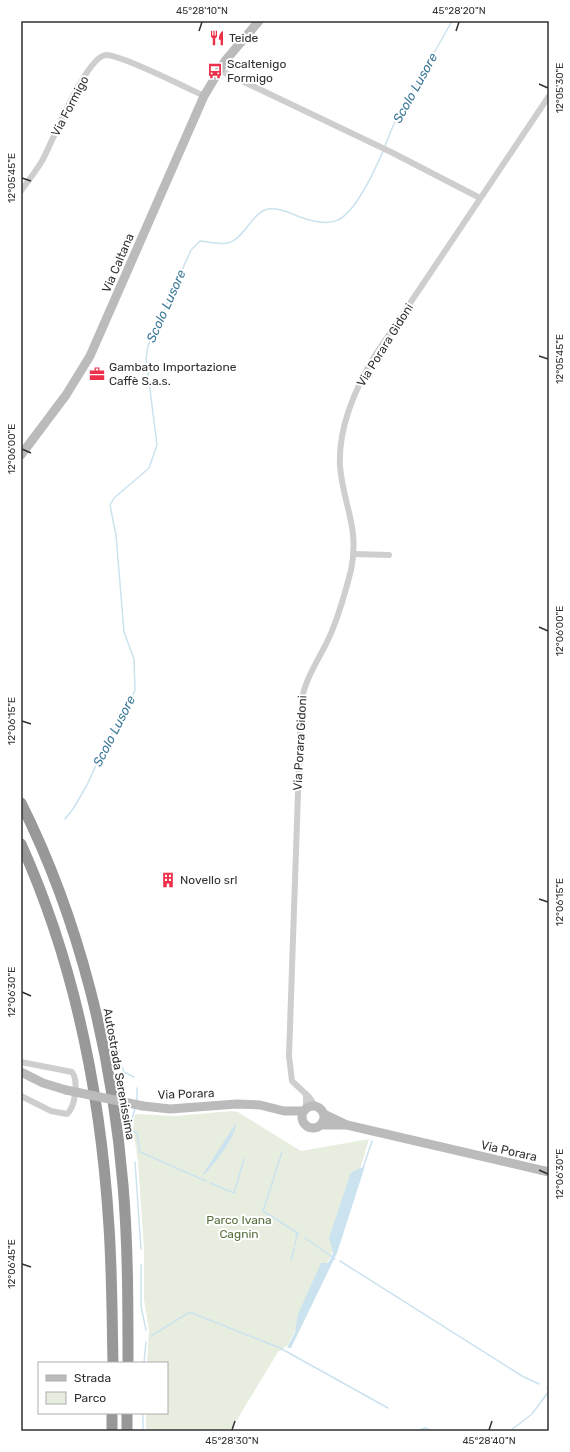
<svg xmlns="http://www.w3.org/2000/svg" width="570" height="1452" font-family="Rubik,sans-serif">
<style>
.green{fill:#e8eedf}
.water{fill:#cbe3ee}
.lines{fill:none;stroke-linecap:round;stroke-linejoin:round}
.stream{stroke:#cbe3ee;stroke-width:1.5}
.street{stroke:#cecece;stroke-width:6}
.secondary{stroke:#bbb;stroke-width:9}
.highway{stroke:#989898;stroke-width:11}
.secondary-bridge{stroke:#bbb;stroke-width:9}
.ticks{fill:none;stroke:#313131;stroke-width:1.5}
.labels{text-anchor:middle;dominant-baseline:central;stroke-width:4;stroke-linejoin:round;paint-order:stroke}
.poi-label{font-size:12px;fill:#313131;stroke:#fff;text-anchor:start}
.street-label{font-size:12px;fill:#313131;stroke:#fff}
.park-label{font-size:12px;fill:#576f3c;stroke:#fff}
.water-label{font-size:13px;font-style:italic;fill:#3b7998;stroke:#fff}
.neatline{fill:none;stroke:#313131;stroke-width:1.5}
.ticks-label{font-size:10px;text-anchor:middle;fill:#313131}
</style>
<rect width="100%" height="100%" fill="#fff"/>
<polygon class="green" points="231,1111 238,1112 301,1151 369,1139 359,1173 332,1253 288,1345 278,1352 230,1431 146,1431 146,1413 167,1413 167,1363 147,1363 149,1330 144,1300 144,1249 138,1161 133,1129 135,1114 176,1116"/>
<g class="water">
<path d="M236,1123C237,1136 213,1165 204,1175L203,1174Z"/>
<polygon points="365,1166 337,1253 291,1348 287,1348 295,1332 298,1314 321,1263 328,1263 333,1253 329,1238 350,1175 352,1172"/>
</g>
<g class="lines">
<g class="stream">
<polyline points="385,146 393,126 452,21"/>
<path d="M65,819L73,809L87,785L107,741L126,713L135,690L134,659L124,632L116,535L110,505L114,498L149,468L157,445L146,358L148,346L191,250L200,241C231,245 232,247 251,222C255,217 259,212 265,210C276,206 290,213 300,217C333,229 345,222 362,193C371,179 377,165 384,149"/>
<polyline points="118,1050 119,1054"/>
<polyline points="121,1064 124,1072 134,1077"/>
<polyline points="137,1101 137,1088"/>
<polyline points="135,1108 130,1127 131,1130 137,1133 140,1152 206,1181"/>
<polyline points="282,1152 263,1211 299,1234"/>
<polyline points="135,1162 141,1249"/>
<polyline points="363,1168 372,1141"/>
<polyline points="210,1183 234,1193 244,1159"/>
<polyline points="305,1238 335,1259"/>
<polyline points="295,1245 297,1233"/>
<polyline points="291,1260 294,1248"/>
<polyline points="340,1261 522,1376 539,1384"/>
<polyline points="141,1265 141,1306 146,1330"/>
<polyline points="151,1336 188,1313 192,1313 280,1348 388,1408"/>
<polyline points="144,1363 146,1342"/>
<polyline points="547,1388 549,1389"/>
<polyline points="143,1431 143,1413"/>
<polyline points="416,1431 425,1428 432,1431"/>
<polyline points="510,1431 532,1414 549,1391"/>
</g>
<g class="street">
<polyline points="219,70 391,152 480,198"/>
<path d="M21,191C28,181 36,171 42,161C52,143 86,56 106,55C122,55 185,87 204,96"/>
<polyline points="353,554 389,555"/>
<path d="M21,1062L72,1072C79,1081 75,1107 67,1114L51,1111L21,1096"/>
<polyline points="306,1094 306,1109"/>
<path d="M316,1107L309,1097L292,1081L289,1056L301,705C304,677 322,656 332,631C340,611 346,590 351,570C360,527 343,505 340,466C338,427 355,389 374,357L549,96"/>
</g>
<g class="secondary">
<polyline points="21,455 66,395 90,356 204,96 225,61 259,21"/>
<polyline points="21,1072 43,1083 66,1090"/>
<polyline points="143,1106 170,1109 237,1104 260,1105 284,1111 304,1111"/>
<circle cx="313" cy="1117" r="11"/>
<polyline points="324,1114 347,1125 549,1172"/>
<polyline points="321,1125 346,1125"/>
</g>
<g class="highway">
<path d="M21,803C80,921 112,1054 123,1185C128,1244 128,1304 128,1363"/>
<path d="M21,844C75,964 101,1096 109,1227C112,1272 112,1318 113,1363"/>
<polyline points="112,1431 112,1413"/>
<polyline points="127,1431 127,1413"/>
</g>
<polyline class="secondary-bridge" points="66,1090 143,1106"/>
</g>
<path class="ticks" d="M199,31L202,22M456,31L459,22M539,84L548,88M22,178L31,181M539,356L548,359M22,449L31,453M539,627L548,631M22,721L31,724M539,899L548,902M22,992L31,996M539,1170L548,1174M22,1264L31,1267M232,1430L235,1421M489,1430L492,1421"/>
<defs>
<g id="restaurant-bare" transform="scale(1.2)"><path d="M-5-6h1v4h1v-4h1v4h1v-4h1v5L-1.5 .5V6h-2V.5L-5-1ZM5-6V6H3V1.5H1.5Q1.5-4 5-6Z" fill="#ec3049" stroke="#fff" stroke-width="2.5" paint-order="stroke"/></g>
<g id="bus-bare" transform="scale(1.2)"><path d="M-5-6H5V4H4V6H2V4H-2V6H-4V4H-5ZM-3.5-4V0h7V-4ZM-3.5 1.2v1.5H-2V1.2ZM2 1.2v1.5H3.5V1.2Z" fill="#ec3049" stroke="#fff" stroke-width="2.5" paint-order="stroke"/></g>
<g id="office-bare" transform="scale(1.2)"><path d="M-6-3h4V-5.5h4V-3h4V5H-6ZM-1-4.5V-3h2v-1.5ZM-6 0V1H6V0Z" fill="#ec3049" stroke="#fff" stroke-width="2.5" paint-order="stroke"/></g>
<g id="building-bare" transform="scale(1.2)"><path d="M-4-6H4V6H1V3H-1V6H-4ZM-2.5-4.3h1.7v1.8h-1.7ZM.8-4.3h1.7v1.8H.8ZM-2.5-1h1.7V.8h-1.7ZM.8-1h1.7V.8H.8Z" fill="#ec3049" stroke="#fff" stroke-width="2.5" paint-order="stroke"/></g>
</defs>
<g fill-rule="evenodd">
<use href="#restaurant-bare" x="217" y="38"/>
<use href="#bus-bare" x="215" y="71"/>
<use href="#office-bare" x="97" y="374"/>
<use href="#building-bare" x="168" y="880"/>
</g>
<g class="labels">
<g class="poi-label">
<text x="229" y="38">Teide</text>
<text x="227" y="64">Scaltenigo<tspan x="227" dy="14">Formigo</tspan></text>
<text x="109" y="367">Gambato Importazione<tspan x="109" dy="14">Caffè S.a.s.</tspan></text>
<text x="180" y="880">Novello srl</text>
</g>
<g class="street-label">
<text transform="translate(70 106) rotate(-62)">Via Formigo</text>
<text transform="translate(118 263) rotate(-67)">Via Caltana</text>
<text transform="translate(385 345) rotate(-58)">Via Porara Gidoni</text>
<text transform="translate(300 743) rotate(-87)">Via Porara Gidoni</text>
<text transform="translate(119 1074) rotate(80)">Autostrada Serenissima</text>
<text transform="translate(186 1094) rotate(-2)">Via Porara</text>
<text transform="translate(509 1151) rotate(13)">Via Porara</text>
</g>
<g class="park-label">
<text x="239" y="1220">Parco Ivana<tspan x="239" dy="14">Cagnin</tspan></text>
</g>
<g class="water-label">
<text transform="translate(415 88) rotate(-61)">Scolo Lusore</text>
<text transform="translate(166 306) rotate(-66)">Scolo Lusore</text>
<text transform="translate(114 731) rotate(-63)">Scolo Lusore</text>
</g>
</g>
<rect width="570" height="1452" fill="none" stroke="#ffffff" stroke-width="44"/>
<rect x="38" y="1362" width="130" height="52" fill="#ffffff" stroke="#adadad"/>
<rect x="46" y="1375" width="20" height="6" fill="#bbbbbb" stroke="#adadad"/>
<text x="74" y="1382" font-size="12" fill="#313131">Strada</text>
<rect x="46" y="1392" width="20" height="12" fill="#e8eedf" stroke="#adadad"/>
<text x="74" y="1402" font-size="12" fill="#313131">Parco</text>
<rect x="22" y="22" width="526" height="1408" class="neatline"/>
<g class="ticks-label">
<text x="202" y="14">45°28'10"N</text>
<text x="459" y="14">45°28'20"N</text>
<text transform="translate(559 88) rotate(-90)" y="4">12°05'30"E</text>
<text transform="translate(11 178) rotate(-90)" y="4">12°05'45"E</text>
<text transform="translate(559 359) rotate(-90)" y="4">12°05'45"E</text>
<text transform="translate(11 449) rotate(-90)" y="4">12°06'00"E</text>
<text transform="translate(559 631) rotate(-90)" y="4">12°06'00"E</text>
<text transform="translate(11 721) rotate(-90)" y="4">12°06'15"E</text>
<text transform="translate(559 902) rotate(-90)" y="4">12°06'15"E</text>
<text transform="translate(11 992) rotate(-90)" y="4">12°06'30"E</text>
<text transform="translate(559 1174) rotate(-90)" y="4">12°06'30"E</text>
<text transform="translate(11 1264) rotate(-90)" y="4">12°06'45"E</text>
<text x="232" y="1444">45°28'30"N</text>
<text x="489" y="1444">45°28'40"N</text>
</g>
</svg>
